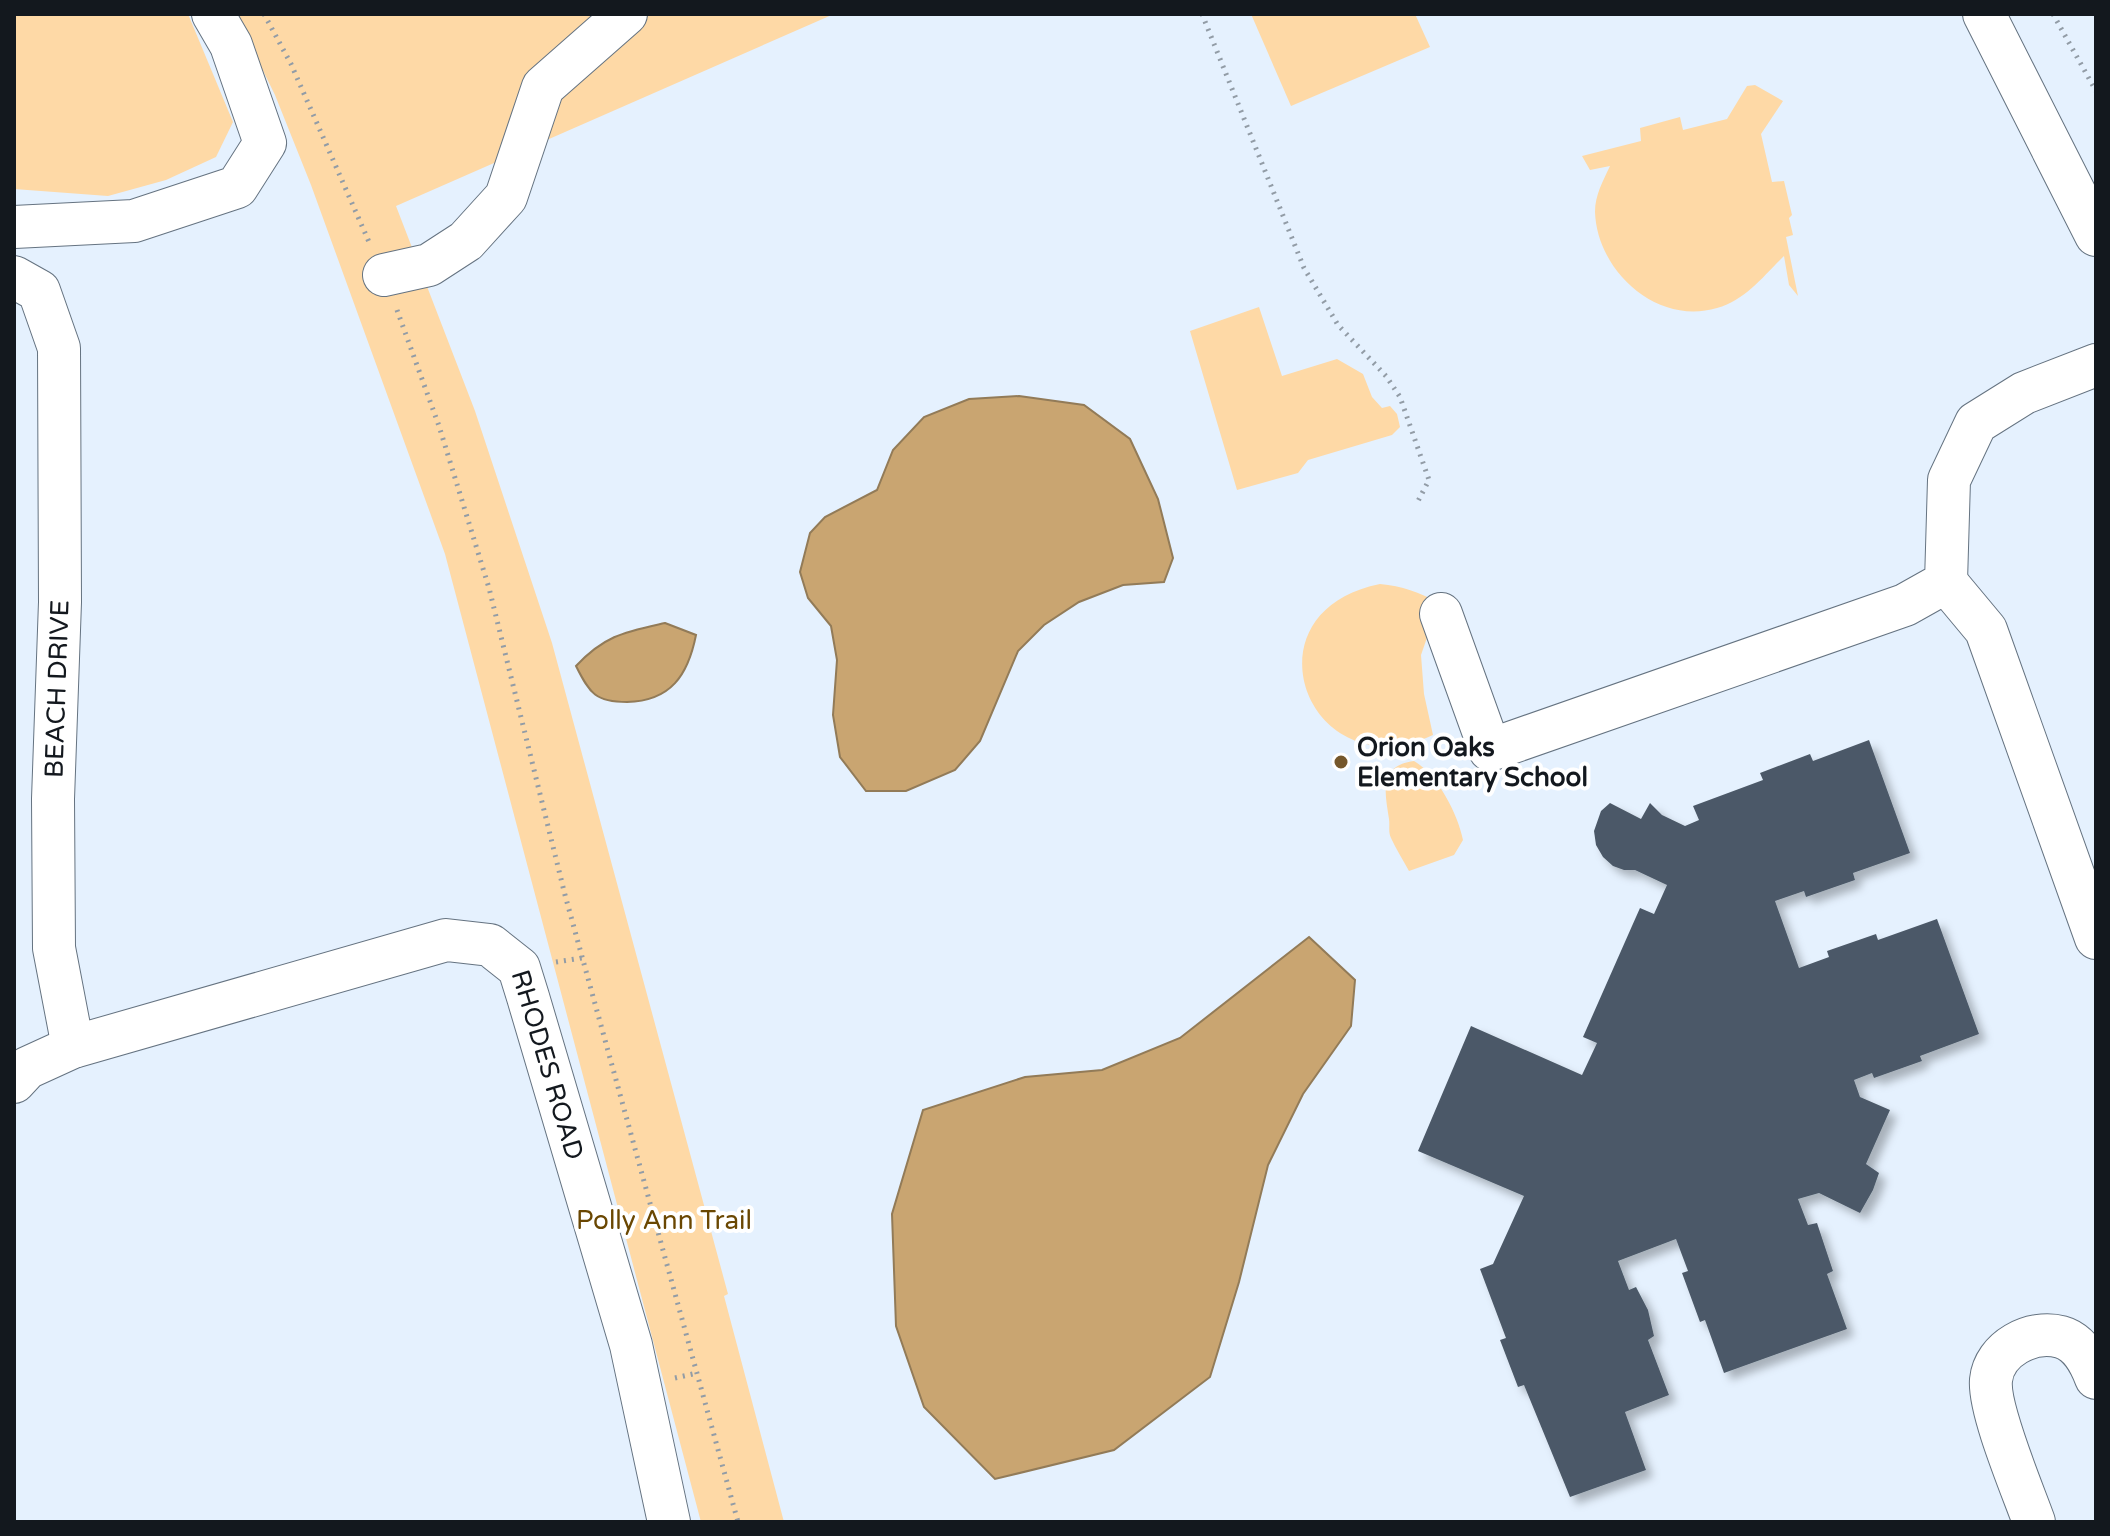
<svg xmlns="http://www.w3.org/2000/svg" width="2110" height="1536" font-family="'Varela Round',sans-serif">
<style>
.green{fill:#fed9a6}
.water{fill:#c9a571;stroke:#927b58;stroke-width:2}
.building{fill:#4c5967;filter:url(#shadow)}
.lines{fill:none;stroke-linecap:round;stroke-linejoin:round}
.minor-casing{stroke:#657381;stroke-width:44}
.path{stroke:#929ca6;stroke-width:5;stroke-dasharray:2 6;stroke-linecap:butt}
.minor{stroke:#fff;stroke-width:42}
.poi-dot{fill:#75572b;stroke:#fff;stroke-width:3}
.labels{text-anchor:middle;dominant-baseline:central;stroke-width:8;stroke-linejoin:round;paint-order:stroke}
.street-label{font-size:26px;fill:#13181e;stroke:#fff}
.poi-label{font-size:26px;font-weight:bold;fill:#13181e;stroke:#fff;text-anchor:start}
.park-label{font-size:26px;fill:#6a4702;stroke:#fff}
</style>
<defs>
<filter id="shadow"><feDropShadow dx="7" dy="7" stdDeviation="4" flood-color="#0004"/></filter>
</defs>
<rect width="100%" height="100%" fill="#e5f1fe"/>
<g class="green">
<polygon points="14,14 188,14 233,122 216,157 166,180 108,196 14,189"/>
<polygon points="235,14 834,14 396,206 475,411 552,643 728,1294 724,1296 784,1522 701,1522 445,554 311,185 275,95"/>
<polygon points="1251,14 1415,14 1430,47 1291,106"/>
<path d="M1755,85L1783,101L1761,134L1772,182L1784,181L1792,215L1789,218L1793,235L1786,237L1798,296L1789,285L1784,256C1763,276 1747,299 1717,308C1657,326 1597,271 1595,212C1595,195 1603,181 1610,166L1590,170L1582,156L1641,141L1640,128L1680,117L1683,130L1727,119L1747,86Z"/>
<polygon points="1259,307 1282,376 1337,359 1363,374 1372,397 1382,408 1390,406 1397,414 1400,427 1392,435 1308,460 1298,473 1237,490 1190,331"/>
<path d="M1380,584C1402,586 1419,592 1439,603L1421,655L1424,694L1433,735C1308,792 1240,612 1380,584Z"/>
<path d="M1414,761C1437,774 1458,814 1463,840L1454,855L1409,871C1403,860 1396,849 1391,838C1388,832 1390,826 1389,819C1385,792 1378,766 1414,761Z"/>
</g>
<g class="water">
<polygon points="1019,396 1084,405 1130,439 1158,499 1173,558 1164,582 1123,585 1079,602 1044,625 1018,651 980,741 955,770 906,791 866,791 840,757 833,715 837,660 831,626 808,598 800,572 810,533 825,517 877,490 893,450 924,417 969,399"/>
<path d="M665,623L696,635C688,675 671,701 627,702C596,702 590,694 576,666C605,635 625,632 665,623Z"/>
<polygon points="1309,937 1355,980 1351,1026 1303,1094 1268,1165 1239,1282 1210,1377 1114,1450 995,1479 924,1407 896,1326 892,1214 923,1110 1025,1077 1102,1070 1180,1038"/>
</g>
<polygon class="building" points="1869,740 1910,853 1853,873 1855,880 1806,897 1804,891 1775,901 1799,968 1829,957 1827,951 1876,934 1878,940 1937,919 1979,1034 1920,1056 1922,1061 1874,1078 1872,1073 1854,1080 1860,1097 1890,1110 1866,1164 1879,1173 1873,1190 1860,1213 1819,1193 1798,1199 1808,1225 1817,1223 1833,1271 1827,1274 1847,1329 1724,1373 1705,1320 1700,1322 1682,1273 1688,1271 1676,1239 1618,1261 1629,1290 1636,1287 1648,1310 1654,1336 1648,1340 1669,1395 1625,1412 1646,1470 1570,1497 1524,1385 1518,1387 1500,1340 1506,1338 1480,1269 1493,1264 1524,1196 1418,1151 1471,1026 1582,1075 1597,1043 1583,1037 1632,926 1640,908 1654,914 1667,885 1635,870 1624,870 1613,866 1603,857 1596,845 1594,831 1601,811 1610,803 1641,819 1650,803 1662,815 1685,826 1699,820 1693,806 1763,780 1760,773 1810,754 1813,761"/>
<g class="lines">
<g class="minor-casing">
<g id="minor">
<polyline points="1984,14 2096,235"/>
<polyline points="14,227 134,221 237,187 265,143 231,45 213,14"/>
<polyline points="384,275 429,265 466,241 506,197 543,87 626,14"/>
<polyline points="14,277 39,291 59,348 60,602 53,799 54,948 73,1047"/>
<polyline points="1946,582 1986,630 2096,938"/>
<polyline points="1441,614 1490,750 1905,605 1946,582 1949,480 1976,423 2024,393 2096,365"/>
<path id="s1" d="M14,1082L27,1068L73,1047L446,940L490,945L519,968L528,997L631,1345L669,1522"/>
<path d="M2034,1522C2023,1491 1988,1409 1991,1380C1994,1349 2031,1329 2061,1337C2079,1342 2090,1362 2096,1378"/>
</g>
</g>
<g class="path">
<polyline points="264,14 291,64 369,242"/>
<polyline points="1202,14 1304,268 1338,325 1386,376 1400,397 1429,480 1417,503"/>
<polyline points="2053,14 2096,91"/>
<polyline points="397,310 439,426 489,588 565,895 738,1522"/>
<polyline points="556,962 582,958"/>
<polyline points="675,1378 697,1373"/>
</g>
<use href="#minor" class="minor"/>
</g>
<circle class="poi-dot" cx="1341" cy="762" r="8"/>
<g class="labels">
<g class="street-label">
<text transform="translate(57 689) rotate(-88)">BEACH DRIVE</text>
<text stroke="none"><textPath href="#s1" startOffset="640">RHODES ROAD</textPath></text>
</g>
<g class="poi-label">
<text x="1357" y="747">Orion Oaks<tspan x="1357" dy="30">Elementary School</tspan></text>
</g>
<g class="park-label">
<text x="664" y="1220">Polly Ann Trail</text>
</g>
</g>
<rect width="2110" height="1536" fill="none" stroke="#13181e" stroke-width="32"/>
</svg>
